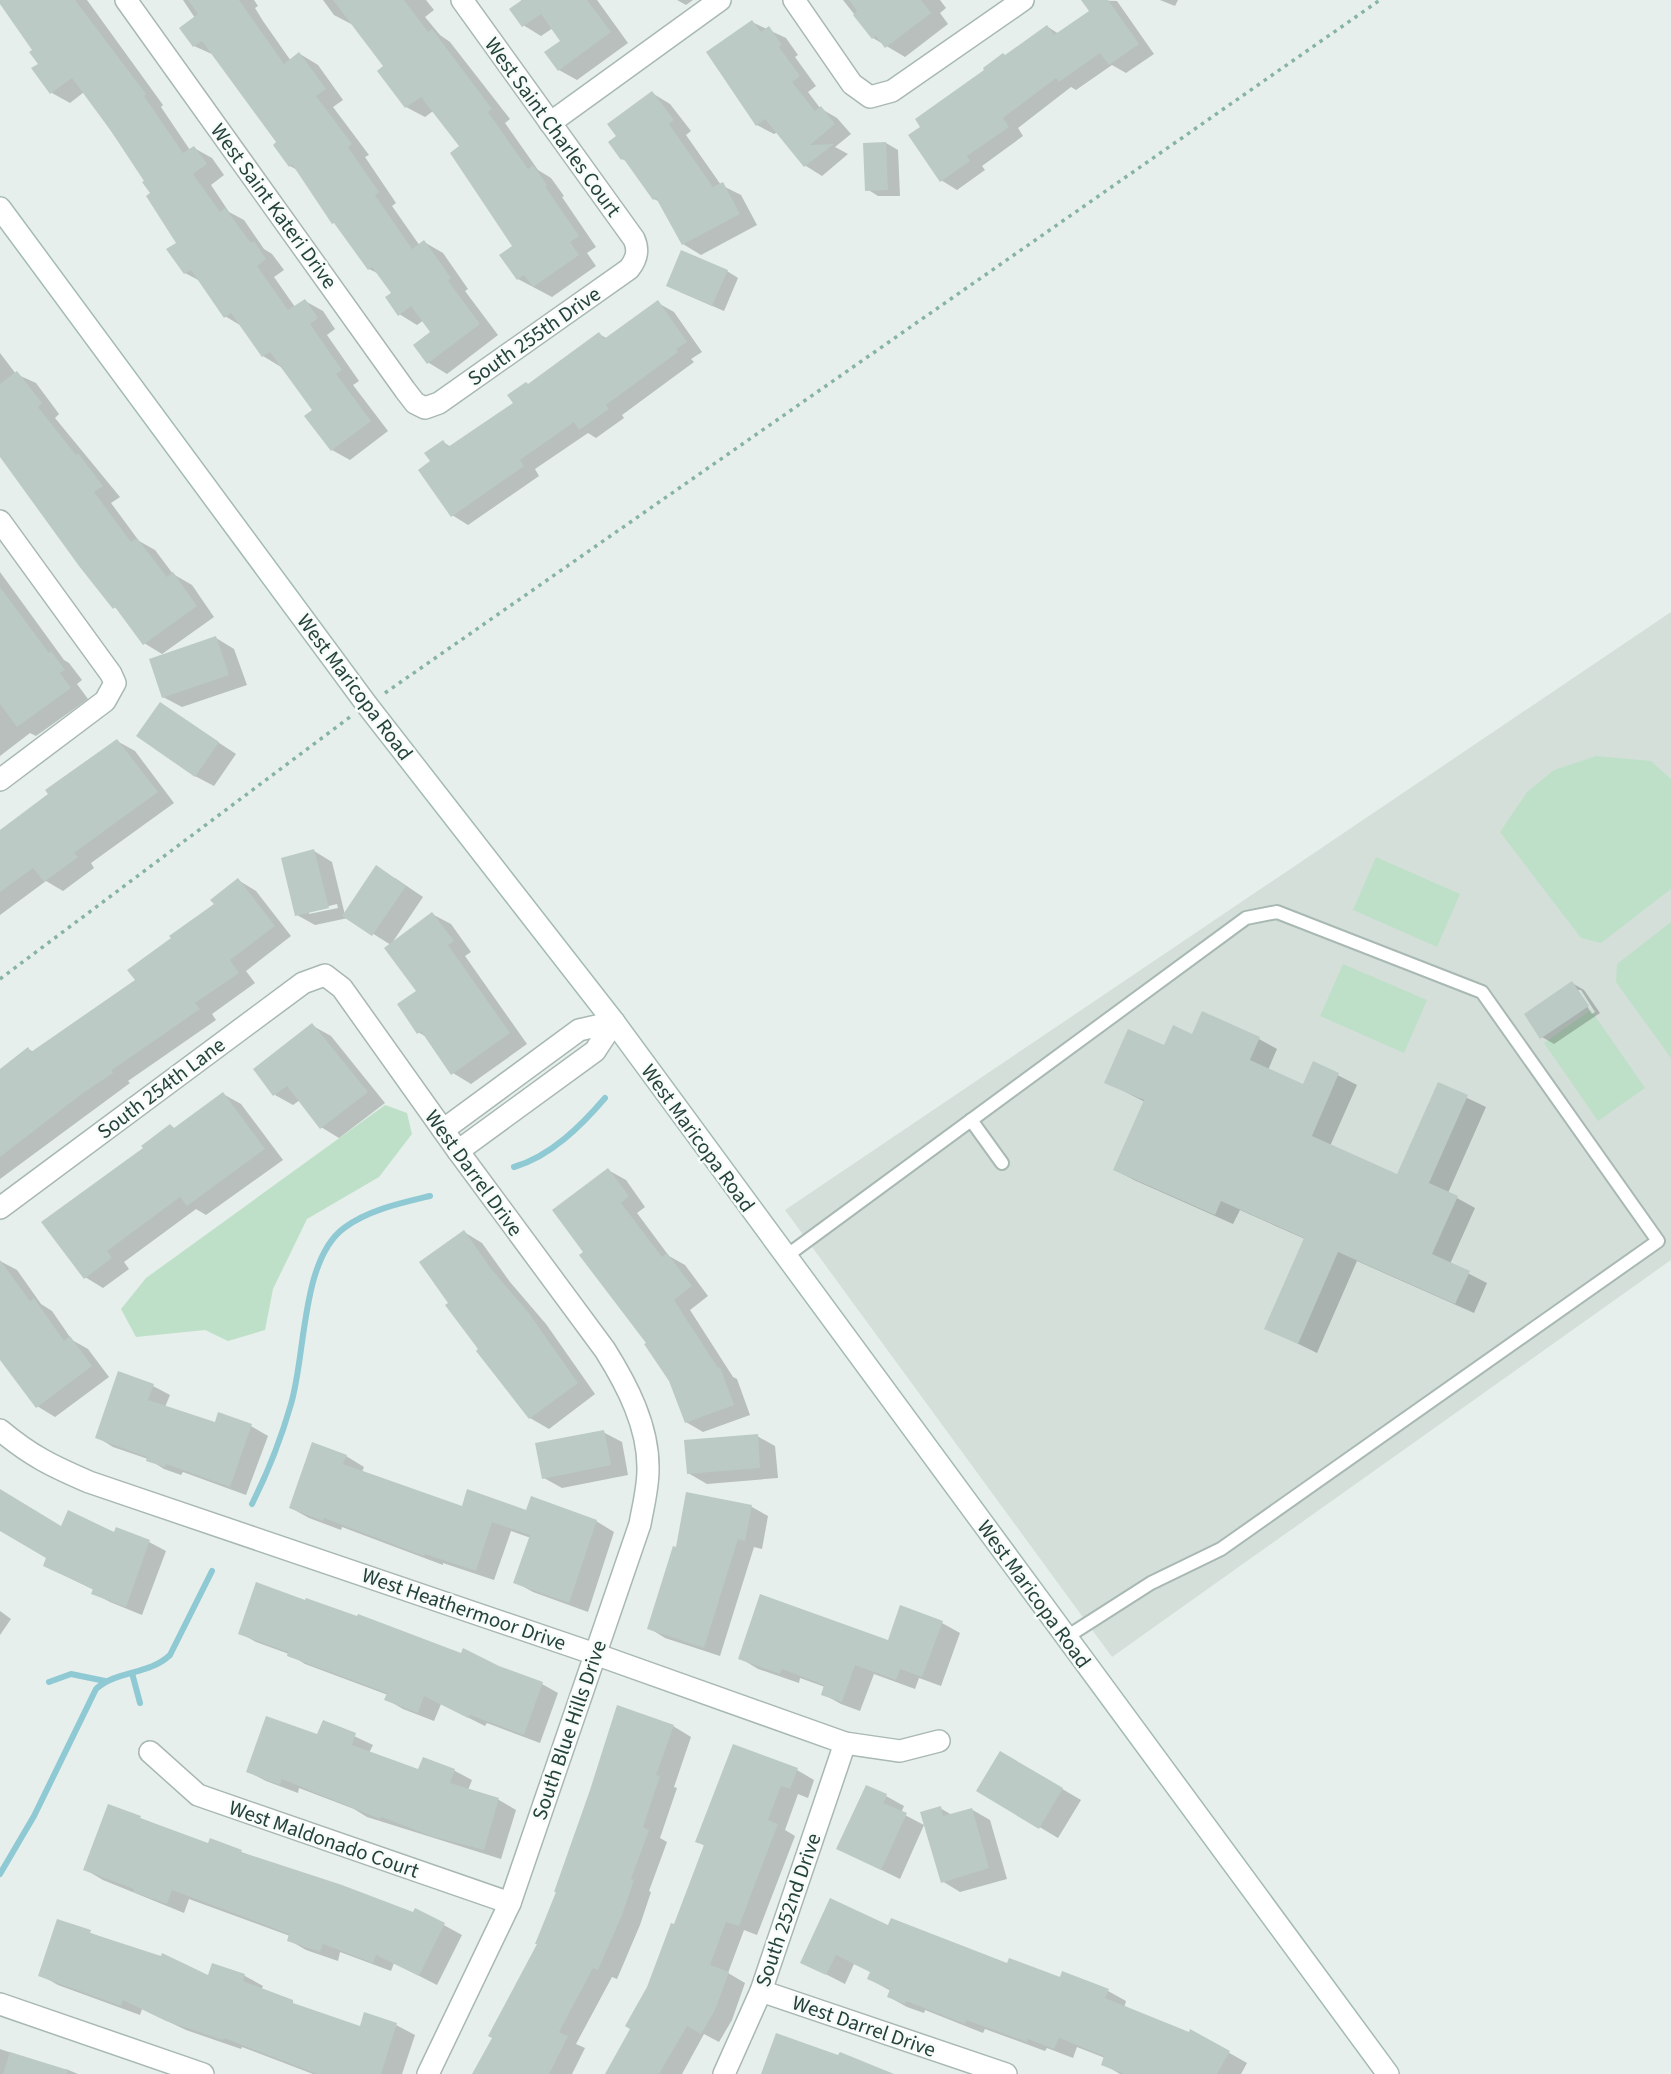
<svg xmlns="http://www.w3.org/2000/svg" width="1671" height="2074" font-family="'Source Sans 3',sans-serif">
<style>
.built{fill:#d4dfda}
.green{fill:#bfe0c8}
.shadow{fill:#0003;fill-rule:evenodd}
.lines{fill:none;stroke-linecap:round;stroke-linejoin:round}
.stream{stroke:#8ec9d4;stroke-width:6}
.building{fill:#bbcac4}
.lane-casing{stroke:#a8b8b2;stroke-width:16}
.street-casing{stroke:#a8b8b2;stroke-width:24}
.secondary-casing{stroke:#a4bbb3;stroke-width:24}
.path{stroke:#86b3a5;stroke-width:3.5;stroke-dasharray:3.5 5;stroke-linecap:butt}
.lane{stroke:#fff;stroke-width:12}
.street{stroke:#fff;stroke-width:21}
.secondary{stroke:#fff;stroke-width:21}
.labels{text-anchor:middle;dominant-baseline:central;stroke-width:5;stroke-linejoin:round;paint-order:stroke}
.street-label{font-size:21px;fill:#24423a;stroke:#f7fbf9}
</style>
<rect width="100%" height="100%" fill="#e6efeb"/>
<polygon class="built" points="1671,612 1671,1260 1112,1657 785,1210"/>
<g class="green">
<polygon points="1596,756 1651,761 1671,779 1671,889 1601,943 1581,938 1500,832 1527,792 1554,770"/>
<polygon points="1376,857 1460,894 1437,947 1353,910"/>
<polygon points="1671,922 1671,1058 1616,982 1617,964"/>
<polygon points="1343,964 1427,1000 1404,1053 1320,1016"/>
<polygon points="1591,1010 1645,1088 1598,1121 1544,1043"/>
<polygon points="385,1105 407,1113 412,1134 379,1177 307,1219 273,1289 265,1330 228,1341 205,1330 136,1337 121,1309 146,1278"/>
</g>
<g class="shadow">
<polygon points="7,0 87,0 163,105 161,107 190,150 194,148 212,158 224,175 211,185 229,212 244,220 264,249 272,254 284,270 274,277 295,307 305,301 323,311 335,329 327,335 359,381 353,385 388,431 350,460 332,450 314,410 281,367 263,356 243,327 225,316 202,282 185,273 178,243 146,181 84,92 70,103 52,93 34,51"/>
<polygon points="183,0 254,0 258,6 255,8 263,21 291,61 300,54 318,65 343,100 333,107 369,155 365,157 396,203 392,206 420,246 424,242 443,253 468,289 465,291 498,335 447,374 429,363 415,345 433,333 424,320 417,325 399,314 393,294 381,275 369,269 299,171 290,166 278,143 214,55 194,46 195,18"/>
<polygon points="323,0 426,0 434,10 425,17 440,35 450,42 510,119 505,123 538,170 551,178 564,196 562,197 596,247 587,253 596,266 552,297 518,279 514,246 461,147 433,111 425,117 406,107 386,66 353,25 334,15"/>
<polygon points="521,0 597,0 628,43 577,80 559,70 563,41 553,28 541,36 523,25"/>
<polygon points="677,0 693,0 686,5"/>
<polygon points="843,0 940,0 946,8 940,13 948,24 905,57 873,38"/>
<polygon points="1090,0 1117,1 1154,54 1126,73 1112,65 1076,90 1071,87 1018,128 1023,136 982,166 985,170 957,190 941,180 1006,56 1048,27 1059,34 1091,11"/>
<polygon points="1160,0 1178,0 1175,6"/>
<polygon points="752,22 786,38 798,55 795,57 816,86 808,92 820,108 837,118 851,134 835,147 848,154 822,176 806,166 778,132 774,134 757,125"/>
<polygon points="652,93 670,104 691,131 686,135 721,185 741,195 757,225 701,255 683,244 660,202 654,199 628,162 622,159 618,136"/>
<polygon points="886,143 898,150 900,196 878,196 867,189"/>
<polygon points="727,271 738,278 724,311 680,292"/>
<polygon points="658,303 674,312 702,352 691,359 694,362 622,415 624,418 596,438 588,433 535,469 539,476 468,525 452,515 433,461 443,442 451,447 515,403 529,386 599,334 608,339"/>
<polygon points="0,353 16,374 36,383 59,414 55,418 120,497 111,503 139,541 155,550 173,574 192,585 214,617 162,654 144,643 121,611 114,607 0,454"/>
<polygon points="0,572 64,660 69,663 82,680 77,684 88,699 36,736 30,733 0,756"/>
<polygon points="216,638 234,649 247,685 182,707 163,697"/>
<polygon points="160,704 236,754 214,786 195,776"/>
<polygon points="117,741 135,751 174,803 91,863 94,868 63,891 46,881 0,915 0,832"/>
<path d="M314,851L332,862L345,915L395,878L423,897L392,943L432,914L451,924L471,952L465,956L527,1044L471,1084L453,1073L428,1038L418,1032V991L391,945L348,918L315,925L297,915ZM337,904L338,908L309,914V911Z"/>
<polygon points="238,880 256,891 291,936 246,971 255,983 212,1014 216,1020 128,1081 130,1083 0,1179 0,1071 28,1049 34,1052 137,980 173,938 216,905"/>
<path d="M1572,983L1584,990L1600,1013L1554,1044L1542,1037ZM1577,990H1581L1595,1012L1592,1014Z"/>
<polygon points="313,1026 331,1036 385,1103 339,1138 321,1127 300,1100 293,1105 275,1095"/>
<polygon points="1193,1036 1259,1039 1277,1049 1268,1070 1304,1086 1314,1063 1357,1085 1330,1146 1398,1176 1438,1084 1486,1107 1448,1193 1475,1208 1450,1264 1487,1283 1474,1313 1357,1261 1317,1353 1266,1328 1305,1239 1240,1210 1233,1224 1134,1180 1115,1170 1145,1102 1106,1082 1165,1048"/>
<polygon points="223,1094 241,1104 283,1160 206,1215 196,1209 124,1262 129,1269 103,1288 85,1277 146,1149 170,1126 176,1129"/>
<polygon points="608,1170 626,1180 645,1207 637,1213 669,1256 685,1265 708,1296 690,1310 733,1377 737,1379 750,1415 703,1432 686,1422 671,1380 648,1343 586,1252"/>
<polygon points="464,1232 482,1243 510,1282 546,1324 595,1394 549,1429 530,1418 478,1351"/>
<polygon points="0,1261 17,1270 41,1304 52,1311 72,1340 88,1349 109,1377 55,1417 37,1406 0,1357"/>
<polygon points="153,1386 170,1395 165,1407 216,1424 251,1426 268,1436 246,1495 183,1472 181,1475 164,1469 148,1459 113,1447 97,1437"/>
<polygon points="603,1432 622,1442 628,1475 562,1488 544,1478"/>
<polygon points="757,1436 775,1446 778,1478 707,1484 688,1473"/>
<polygon points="346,1456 364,1467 362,1472 463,1508 596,1521 614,1532 588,1612 533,1592 515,1582 531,1538 511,1531 494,1580 443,1563 443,1565 342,1527 341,1530 309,1518 291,1508"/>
<polygon points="0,1496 67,1532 149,1542 166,1551 142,1615 110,1602 93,1593 94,1590 45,1566 48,1557 0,1529"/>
<polygon points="752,1507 768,1516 762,1549 754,1547 720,1656 665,1638 649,1628 678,1549"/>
<polygon points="0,1611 11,1619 0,1635"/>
<polygon points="942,1623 960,1633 941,1686 919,1678 915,1689 874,1674 860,1711 841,1704 823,1694 825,1687 800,1678 799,1683 758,1669 740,1658 889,1642"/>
<polygon points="240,1633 542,1684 558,1693 540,1743 487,1723 485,1726 441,1704 434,1721 403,1709 386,1699 388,1695 305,1664 289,1654 256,1642"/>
<polygon points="324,1722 373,1745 369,1753 419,1771 424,1759 455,1771 472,1780 468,1790 499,1800 516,1810 501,1859 367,1817 354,1809 299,1788 298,1793 266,1781 249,1772 318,1736"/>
<polygon points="673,1726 691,1737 674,1787 677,1788 660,1838 667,1842 649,1891 651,1892 640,1925 617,1979 612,1977 576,2044 585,2048 572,2074 473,2074"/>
<polygon points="1001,1753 1081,1800 1058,1838 979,1791"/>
<polygon points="797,1770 814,1780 808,1798 798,1794 785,1830 795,1836 757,1935 744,1930 728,1973 745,1983 732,2020 719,2042 704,2034 682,2074 607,2074 633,2029 675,1926 705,1846 697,1841"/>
<polygon points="886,1796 904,1806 901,1813 924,1825 900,1879 857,1858"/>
<polygon points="109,1806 209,1845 211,1841 413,1915 416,1910 462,1935 437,1985 394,1963 391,1971 340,1952 338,1961 306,1950 289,1940 290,1936 189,1899 184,1913 103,1880 86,1870"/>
<polygon points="940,1808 952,1815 971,1809 990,1820 1007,1879 960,1892 942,1881"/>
<polygon points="58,1921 209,1977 213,1965 245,1976 263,1986 261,1990 303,2008 361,2028 396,2025 415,2035 402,2074 313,2074 242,2047 241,2049 186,2030 142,2009 140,2015 58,1985 40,1975"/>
<polygon points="889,1927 1008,1965 1108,1991 1126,2001 1124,2008 1189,2034 1191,2031 1247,2063 1241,2074 1120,2074 1103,2064 1105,2058 1077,2047 1073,2058 1047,2048 1045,2051 985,2029 983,2033 925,2010 924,2013 907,2007 889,1997 891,1991 869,1979 871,1972 854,1964 845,1984 802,1962"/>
<polygon points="0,2049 65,2071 66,2069 78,2074 0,2074"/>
</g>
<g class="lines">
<g class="stream">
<path d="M514,1167C551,1156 581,1126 605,1098"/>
<path d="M252,1504C268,1472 281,1439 291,1404C306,1354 301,1260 344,1228C368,1210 401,1203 430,1196"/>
<polyline points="132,1673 140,1703"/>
<polyline points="49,1682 71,1674 105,1681"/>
<path d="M0,1874L34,1816L96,1689C117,1670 149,1675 170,1655L212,1571"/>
</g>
</g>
<g class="building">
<polygon points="0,0 75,0 146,94 144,96 183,153 194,146 207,164 193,174 220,212 225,208 251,243 254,241 266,259 257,266 288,310 305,299 318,318 310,324 342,370 336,374 371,421 331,451 304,416 312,410 270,352 262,357 231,313 224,318 191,270 184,274 166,249 176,243 146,196 150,193 142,182 144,181 111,131 72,78 50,94 31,68 38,64 29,52 32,50 0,4"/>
<polygon points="188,0 239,0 284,64 299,52 326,89 316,96 352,144 348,147 379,192 375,195 412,249 424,240 451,278 448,281 480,324 427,364 413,345 430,332 411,306 398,316 385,297 391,293 372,267 368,270 334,223 332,224 292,164 289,167 273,145 276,142 202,41 193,47 179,28 198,14"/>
<polygon points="333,0 404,0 428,32 432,29 492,109 488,112 528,169 533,165 547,185 545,186 579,236 570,242 579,255 533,287 524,275 517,280 499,255 512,246 450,153 459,146 421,97 405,108 377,71 383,66"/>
<polygon points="522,0 587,0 611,32 558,71 544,52 560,41 541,14 522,27 509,9"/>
<polygon points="849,0 921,0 931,13 885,48 876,36 872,39 853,15 857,11"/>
<polygon points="1081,0 1108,0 1139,44 1109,65 1100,53 1059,82 1056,78 1003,118 1009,127 967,156 970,161 940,182 908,135 920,127 915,119 984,70 983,68 1003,53 1005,55 1047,25 1054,35 1089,11"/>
<polygon points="752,20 761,32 769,26 782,45 779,47 800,76 792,82 815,111 821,106 835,124 810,145 834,144 804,167 765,119 756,126 706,52"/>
<polygon points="652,91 674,120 669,124 713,187 723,182 740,214 682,245 656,198 653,200 623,158 621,160 608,142 616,136 607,124"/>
<polygon points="886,142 888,190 865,191 863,143"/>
<polygon points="681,250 728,270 712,306 666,286"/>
<polygon points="658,300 687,342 676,349 678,352 606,405 609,409 579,430 574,422 520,460 524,466 451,517 418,470 430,461 424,453 443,440 448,447 513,403 507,395 526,382 528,384 599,332 604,339"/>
<polygon points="17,371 42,403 38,407 76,455 78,453 103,486 94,492 131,542 137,538 167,577 173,572 197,606 143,645 115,607 113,609 79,566 0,457 0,384"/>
<polygon points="0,587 49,653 51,651 65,670 60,673 71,688 17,727 0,704"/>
<polygon points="216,636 229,675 162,698 149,659"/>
<polygon points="160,702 219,742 195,777 136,736"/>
<polygon points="117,739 158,792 74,853 78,857 44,882 33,868 0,892 0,830 48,794 45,790"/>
<polygon points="314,849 329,908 295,916 281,858"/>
<polygon points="376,865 406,886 372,936 342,916"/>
<polygon points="238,878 275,926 230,960 239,973 195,1003 200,1009 112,1070 113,1073 83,1093 0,1157 0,1069 28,1047 31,1052 135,980 127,970 171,938 169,936 214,904 210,900"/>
<polygon points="432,912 454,941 448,945 510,1033 451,1075 421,1031 417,1034 397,1004 416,991 384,948"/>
<polygon points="1572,981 1589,1006 1540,1039 1524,1014"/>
<polygon points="1202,1011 1260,1037 1250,1060 1303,1084 1313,1061 1339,1073 1312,1136 1397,1174 1438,1082 1468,1095 1429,1183 1458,1196 1432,1254 1470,1271 1455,1304 1338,1252 1298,1344 1264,1329 1304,1238 1221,1201 1215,1215 1113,1170 1144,1100 1104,1083 1128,1029 1164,1045 1173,1025 1192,1034"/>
<polygon points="312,1023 368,1092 320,1129 287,1086 273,1096 253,1069"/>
<polygon points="223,1092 265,1149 187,1206 180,1197 107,1251 112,1258 84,1279 41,1222 143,1148 141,1146 170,1124 174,1128"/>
<polygon points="608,1168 629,1196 621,1203 662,1257 667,1253 692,1286 674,1300 718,1368 720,1367 734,1405 685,1423 669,1381 644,1344 646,1343 579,1255 583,1252 552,1210"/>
<polygon points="464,1230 492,1270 528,1312 578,1383 529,1419 476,1351 478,1349 445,1305 448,1303 419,1262"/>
<polygon points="0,1260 30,1301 34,1298 64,1341 70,1336 92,1366 36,1408 0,1360"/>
<polygon points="118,1371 154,1384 148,1400 215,1422 218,1412 252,1424 230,1487 166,1464 165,1467 146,1461 147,1457 95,1438"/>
<polygon points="604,1430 611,1465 542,1479 535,1443"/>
<polygon points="758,1434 760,1468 687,1474 684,1440"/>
<polygon points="312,1442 347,1455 343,1464 462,1506 467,1489 526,1510 531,1496 597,1520 569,1603 513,1583 530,1535 492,1522 476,1571 425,1554 424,1556 324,1518 323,1521 289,1508"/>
<polygon points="0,1489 61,1526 68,1510 114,1532 116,1527 150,1540 126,1607 91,1594 93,1589 43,1566 46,1558 0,1531"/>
<polygon points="686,1492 752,1505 745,1541 738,1539 704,1648 647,1629 673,1546 676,1547"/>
<polygon points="256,1582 305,1600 306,1598 357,1616 358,1614 461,1653 463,1648 499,1666 543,1682 524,1735 470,1715 468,1718 424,1696 418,1713 384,1700 387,1693 287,1656 288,1652 238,1634"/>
<polygon points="760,1594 888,1640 900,1605 943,1621 922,1677 900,1669 896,1680 855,1665 842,1702 821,1695 824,1685 782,1669 780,1674 738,1659"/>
<polygon points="617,1705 674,1725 656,1775 660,1776 643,1827 649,1830 631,1879 634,1880 622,1915 598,1970 593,1968 559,2032 568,2036 549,2074 472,2074 492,2038 488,2036 537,1944 535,1944 556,1892 554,1892 590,1790"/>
<polygon points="266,1716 317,1734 323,1720 356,1733 352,1745 418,1769 423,1757 455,1769 450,1783 499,1798 484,1850 431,1836 381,1817 380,1819 282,1779 280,1785 246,1772"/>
<polygon points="733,1744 798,1768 790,1789 781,1786 768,1820 778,1824 739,1926 726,1922 710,1965 729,1972 715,2010 701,2034 687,2026 659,2074 605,2074 630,2029 625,2026 647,1987 671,1923 674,1924 704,1845 695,1842"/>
<polygon points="1000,1751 1063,1788 1039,1829 976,1791"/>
<polygon points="866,1785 887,1794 883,1803 907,1813 881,1870 836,1849"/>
<polygon points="108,1804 141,1816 140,1818 208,1843 210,1838 242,1850 241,1852 342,1885 413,1912 415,1908 445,1923 419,1976 376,1955 373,1963 323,1944 320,1952 287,1941 289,1934 172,1890 167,1904 133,1892 134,1889 83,1870"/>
<polygon points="941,1806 943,1816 972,1808 989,1868 941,1883 920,1812"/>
<polygon points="830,1898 888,1925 891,1918 1007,1963 1009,1958 1060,1977 1062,1971 1109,1989 1105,1998 1189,2032 1190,2029 1230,2051 1217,2074 1124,2074 1101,2065 1104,2056 1059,2038 1054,2049 1028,2039 1027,2042 966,2020 965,2024 906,2001 905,2004 887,1997 890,1989 867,1979 870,1972 836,1955 826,1975 800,1963"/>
<polygon points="57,1919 91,1930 90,1933 161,1956 162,1953 208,1975 212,1963 245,1974 243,1981 293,2000 293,2003 360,2026 364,2012 397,2023 381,2074 317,2074 224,2038 223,2040 166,2021 123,2000 121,2006 38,1976"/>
<polygon points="776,2033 838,2055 840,2052 894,2074 761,2074"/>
<polygon points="10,2052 68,2070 67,2074 3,2074"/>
</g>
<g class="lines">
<g class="lane-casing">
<g id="lane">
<polyline points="971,1120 1002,1163"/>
<polyline points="785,1257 1246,918 1277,912 1482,992 1658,1241 1221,1549 1151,1583 1065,1638"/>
</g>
</g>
<g class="street-casing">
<g id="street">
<path d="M126,0L405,390L415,403L425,408L439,403L629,269C637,259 639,250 634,239L462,0"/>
<polyline points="794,0 852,84 870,97 892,91 1023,0"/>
<polyline points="550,123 720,0"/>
<polyline points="0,521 111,674 115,683 105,701 0,780"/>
<polyline points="443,1130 579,1030 614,1022"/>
<polyline points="458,1151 595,1051 614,1022"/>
<path d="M0,1208L303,983L325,975L342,988L458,1151L605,1350C627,1385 649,1427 648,1470C648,1488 643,1507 640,1524L510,1903L428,2074"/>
<path d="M0,1430C31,1456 52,1466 89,1482L595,1654L845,1743L900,1751L939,1741"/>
<polyline points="150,1752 198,1795 510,1903"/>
<polyline points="761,1991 1006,2074"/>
<polyline points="0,2004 203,2074"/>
<polyline points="724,2074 761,1991 845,1743"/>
</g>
</g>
<g class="secondary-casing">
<polyline id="secondary" points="0,208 367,705 614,1022 1388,2074"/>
</g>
<g class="path">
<polyline points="385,693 1380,0"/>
<polyline points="0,979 350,717"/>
</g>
<use href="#lane" class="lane"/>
<use href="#street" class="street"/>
<use href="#secondary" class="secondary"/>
</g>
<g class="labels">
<g class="street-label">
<text transform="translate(553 127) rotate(54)">West Saint Charles Court</text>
<text transform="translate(274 206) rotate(54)">West Saint Kateri Drive</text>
<text transform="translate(534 336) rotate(-35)">South 255th Drive</text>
<text transform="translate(355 687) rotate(53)">West Maricopa Road</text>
<text transform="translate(161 1088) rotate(-37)">South 254th Lane</text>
<text transform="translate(698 1138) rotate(54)">West Maricopa Road</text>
<text transform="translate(474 1173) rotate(54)">West Darrel Drive</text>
<text transform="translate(1034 1594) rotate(54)">West Maricopa Road</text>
<text transform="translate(464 1609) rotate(19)">West Heathermoor Drive</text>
<text transform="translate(569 1730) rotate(-71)">South Blue Hills Drive</text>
<text transform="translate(324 1839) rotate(19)">West Maldonado Court</text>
<text transform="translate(788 1910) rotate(-71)">South 252nd Drive</text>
<text transform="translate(864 2026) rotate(19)">West Darrel Drive</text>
</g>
</g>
</svg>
